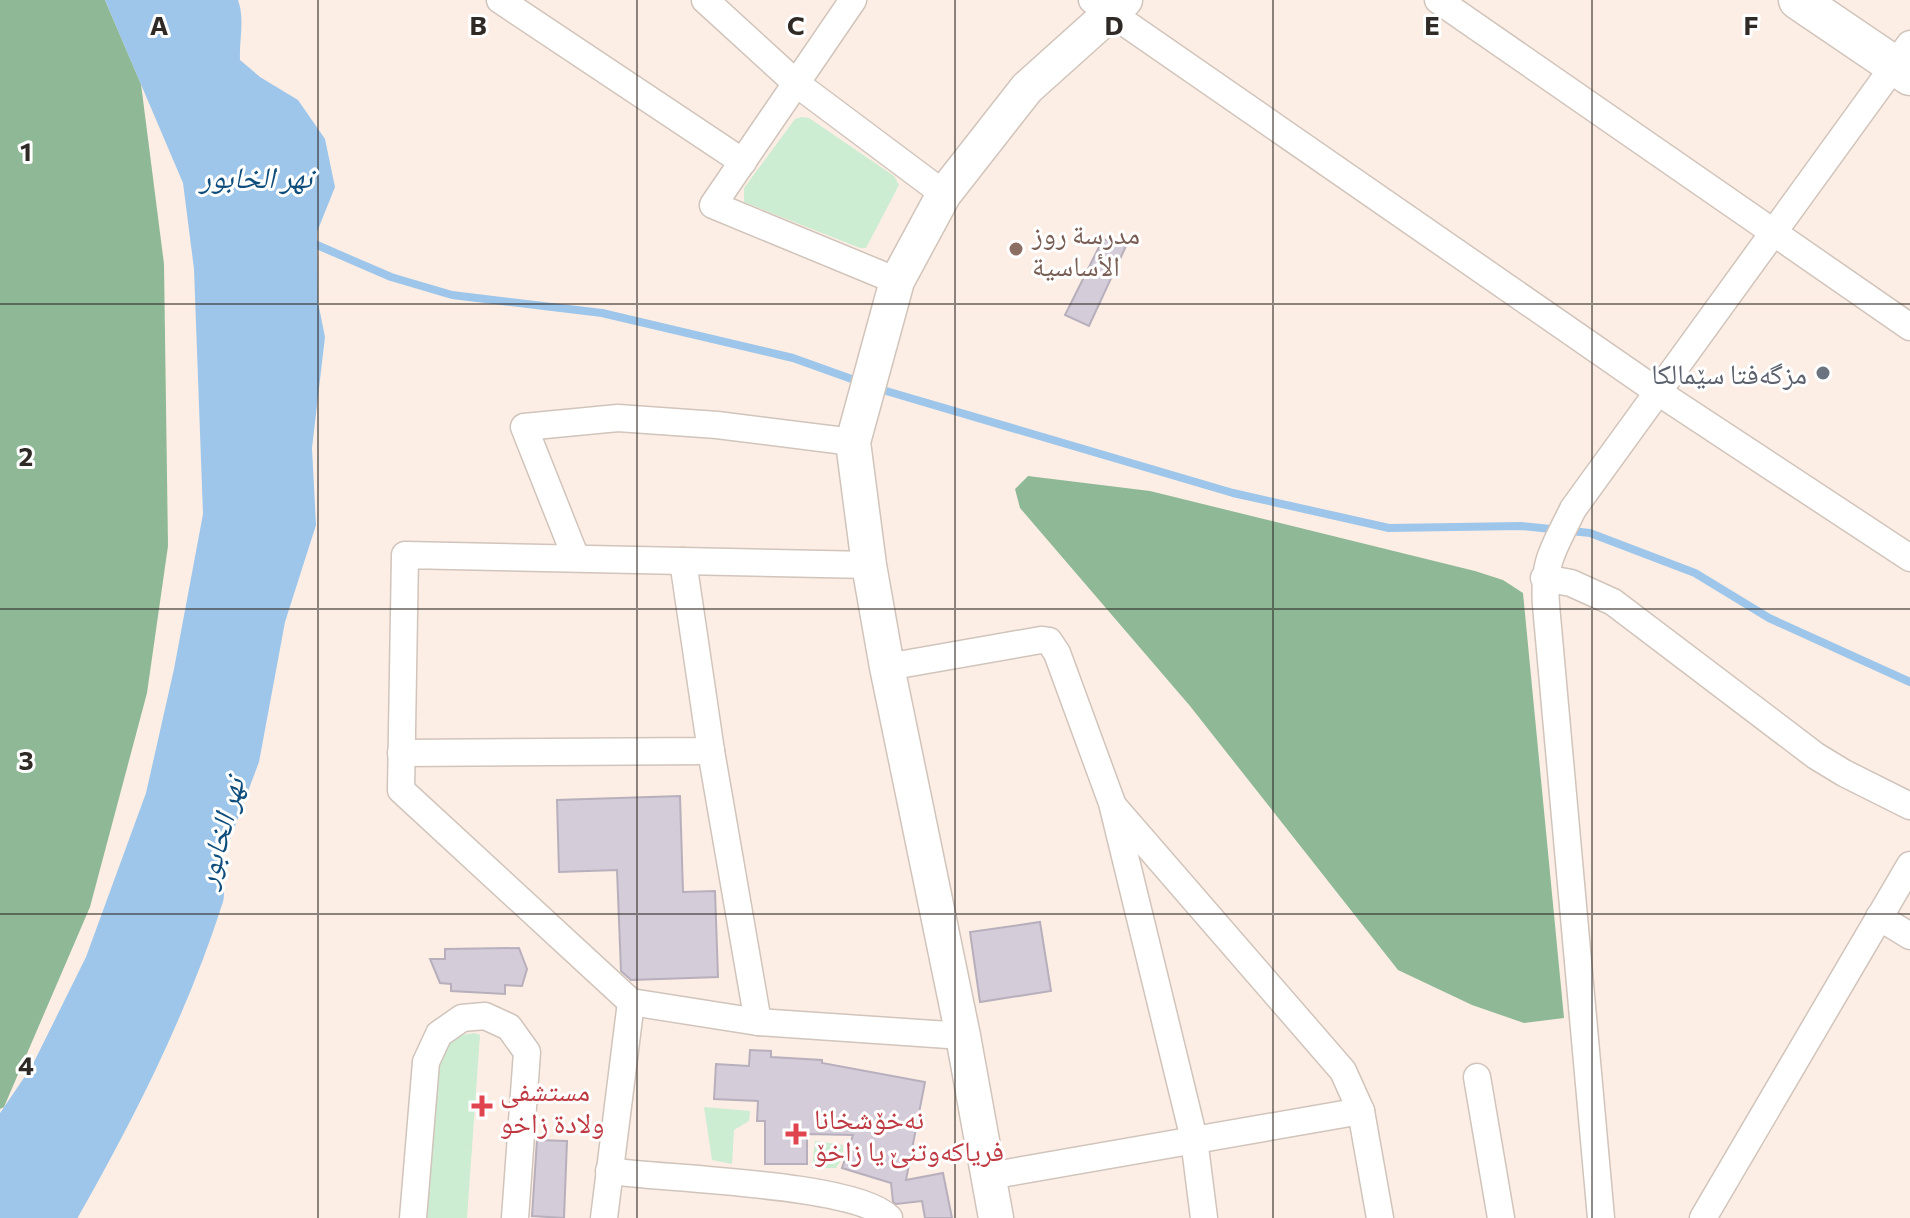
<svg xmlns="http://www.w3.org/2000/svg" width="1910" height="1218" font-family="Commissioner,'Noto Naskh Arabic',sans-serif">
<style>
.green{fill:#ccedd1}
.forest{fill:#8fb996}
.water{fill:#9ec6ea}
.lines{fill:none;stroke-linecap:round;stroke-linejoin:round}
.stream{stroke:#9ec6ea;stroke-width:8}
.river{stroke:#9ec6ea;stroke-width:46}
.building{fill:#d4ccd9;stroke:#b7afbb;stroke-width:2}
.minor-casing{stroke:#d1c4bb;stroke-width:29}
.tertiary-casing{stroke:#d1c4bb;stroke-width:37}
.secondary-casing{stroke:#d1c4bb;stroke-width:41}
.minor{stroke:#fff;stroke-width:26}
.tertiary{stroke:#fff;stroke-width:34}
.secondary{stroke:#fff;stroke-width:38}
.grid{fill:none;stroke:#2f2a26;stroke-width:2;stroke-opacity:0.55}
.education-dot{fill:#8d6e63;stroke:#fff;stroke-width:3}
.worship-dot{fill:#6b7280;stroke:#fff;stroke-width:3}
.health-dot{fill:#e0444e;stroke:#fff;stroke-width:3}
.labels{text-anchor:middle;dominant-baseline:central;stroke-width:6;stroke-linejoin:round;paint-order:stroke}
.education-label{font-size:28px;fill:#785e54;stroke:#fff;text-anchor:start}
.worship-label{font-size:28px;fill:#5b616d;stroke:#fff;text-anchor:end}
.health-label{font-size:28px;fill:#be3a42;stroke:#fff;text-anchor:start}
.water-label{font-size:30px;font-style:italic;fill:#0f4e7c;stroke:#fff}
.grid-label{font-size:26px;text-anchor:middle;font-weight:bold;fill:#2f2a26;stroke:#fff;stroke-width:6;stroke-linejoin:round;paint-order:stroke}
</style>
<rect width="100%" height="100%" fill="#fceee5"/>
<g class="green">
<polygon points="802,117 809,118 894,176 899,185 866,248 860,248 744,202 744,188 795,119"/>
<path d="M474,1033L480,1035L467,1218H425L435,1065C443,1045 453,1035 474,1033Z"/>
<polygon points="704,1107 750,1111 749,1121 734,1130 732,1164 712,1160"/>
<polygon points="815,1141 843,1145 843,1157 836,1168 812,1168"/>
</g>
<g class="forest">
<polygon points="0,0 105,0 141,84 164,264 168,546 147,693 90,907 4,1107 0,1109"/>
<polygon points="1028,476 1150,491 1475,571 1503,580 1523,593 1564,1018 1524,1023 1472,1005 1398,970 1190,706 1020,508 1015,489"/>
</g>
<path class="water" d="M105,0H238C245,19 239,40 240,60L260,77L298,100L325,139L335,187L317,232L318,302L325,337L312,448L316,525L285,622L259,762L223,858L149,1022L69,1156L37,1218H0V1113L32,1066L86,957L146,793L174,669L203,514L194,269L183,183Z"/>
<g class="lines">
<g class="stream">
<polyline points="310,242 391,277 452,295 602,313 793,358 860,382"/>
<polyline points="876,388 1233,493 1389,528 1521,526 1590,533 1695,573 1769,618 1910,682"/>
</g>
<path class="river" d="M51,1218C110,1115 165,1008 201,895"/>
</g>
<g class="building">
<polygon points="1103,239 1126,246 1089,326 1065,315"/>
<polygon points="680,796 683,892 715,891 718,977 631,980 621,971 617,870 559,872 557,800"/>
<polygon points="1040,922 1051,991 980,1002 970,932"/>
<polygon points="519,948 527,969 522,986 505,985 505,994 451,991 451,984 440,983 430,959 445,959 445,949"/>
<polygon points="750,1050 771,1051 771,1057 822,1060 822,1063 925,1082 906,1180 943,1173 952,1218 925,1218 922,1201 896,1204 893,1202 891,1183 842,1168 853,1135 807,1134 807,1164 765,1164 765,1121 757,1121 758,1101 714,1099 716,1064 749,1066"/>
<polygon points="537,1140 567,1141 564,1218 532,1216"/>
</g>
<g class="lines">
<g class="minor-casing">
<g id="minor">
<polyline points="500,0 743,162"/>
<polyline points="705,0 797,84 944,194"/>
<polyline points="853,0 713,205 897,281"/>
<polyline points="1092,0 1658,392 1910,558"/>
<polyline points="1438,0 1910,327"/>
<polyline points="576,558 524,427 618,418 717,425 853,442"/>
<polyline points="869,565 405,555 401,790 631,1002 758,1022 963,1036"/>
<polyline points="1544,578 1571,583 1613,602 1816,756 1844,773 1910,806"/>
<polyline points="887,667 1041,640 1049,641 1057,653 1112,803 1194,1139 1204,1218"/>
<polyline points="711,751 758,1022"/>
<polyline points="401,753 711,751 683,561"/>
<polyline points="1115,808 1343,1071 1361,1111 1380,1218"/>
<polyline points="1879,917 1910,936"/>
<polyline points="1477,1077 1501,1218"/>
<path d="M609,1171C663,1179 856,1183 889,1218"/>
<polyline points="989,1176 1361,1111"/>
<polyline points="413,1218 426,1062 439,1034 462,1018 485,1016 509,1027 527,1052 515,1218"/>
<polyline points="604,1218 631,1002"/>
<path d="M1601,1218L1546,605C1543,559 1554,549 1573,509L1910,44"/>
<polyline points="1703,1218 1910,865"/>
</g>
</g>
<g class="tertiary-casing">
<polyline id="tertiary" points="996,1218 963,1036 887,667 869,565 853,442 897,281 944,194 1027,88 1125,0"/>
</g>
<g class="secondary-casing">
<polyline id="secondary" points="1798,0 1910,76"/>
</g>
<use href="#minor" class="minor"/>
<use href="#tertiary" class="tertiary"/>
<use href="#secondary" class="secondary"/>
</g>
<path class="grid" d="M318,0V1218M637,0V1218M955,0V1218M1273,0V1218M1592,0V1218M0,304H1910M0,609H1910M0,914H1910"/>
<circle class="education-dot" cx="1016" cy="249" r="8"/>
<circle class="worship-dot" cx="1823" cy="373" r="8"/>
<g class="health-dot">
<path d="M478 1094h8v8h8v8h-8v8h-8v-8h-8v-8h8z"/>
<path d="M792 1122h8v8h8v8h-8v8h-8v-8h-8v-8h8z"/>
</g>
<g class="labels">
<g class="education-label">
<text x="1032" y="233">مدرسة روز<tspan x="1032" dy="32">الأساسية</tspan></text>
</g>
<g class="worship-label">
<text x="1807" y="373">مزگەفتا سێمالکا</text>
</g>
<g class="health-label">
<text x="500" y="1090">مستشفى<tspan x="500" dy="32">ولادة زاخو</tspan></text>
<text x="814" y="1118">نه‌خۆشخانا<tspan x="814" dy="32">فرياكه‌وتنێ يا زاخۆ</tspan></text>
</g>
<g class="water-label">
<text x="256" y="175">نهر الخابور</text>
<text transform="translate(218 832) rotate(-75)">نهر الخابور</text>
</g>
</g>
<g class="grid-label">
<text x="159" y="35">A</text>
<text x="478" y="35">B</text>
<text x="796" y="35">C</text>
<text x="1114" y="35">D</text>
<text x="1432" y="35">E</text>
<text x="1751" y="35">F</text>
<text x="26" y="161">1</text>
<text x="26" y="466">2</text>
<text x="26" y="770">3</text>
<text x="26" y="1075">4</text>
</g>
</svg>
